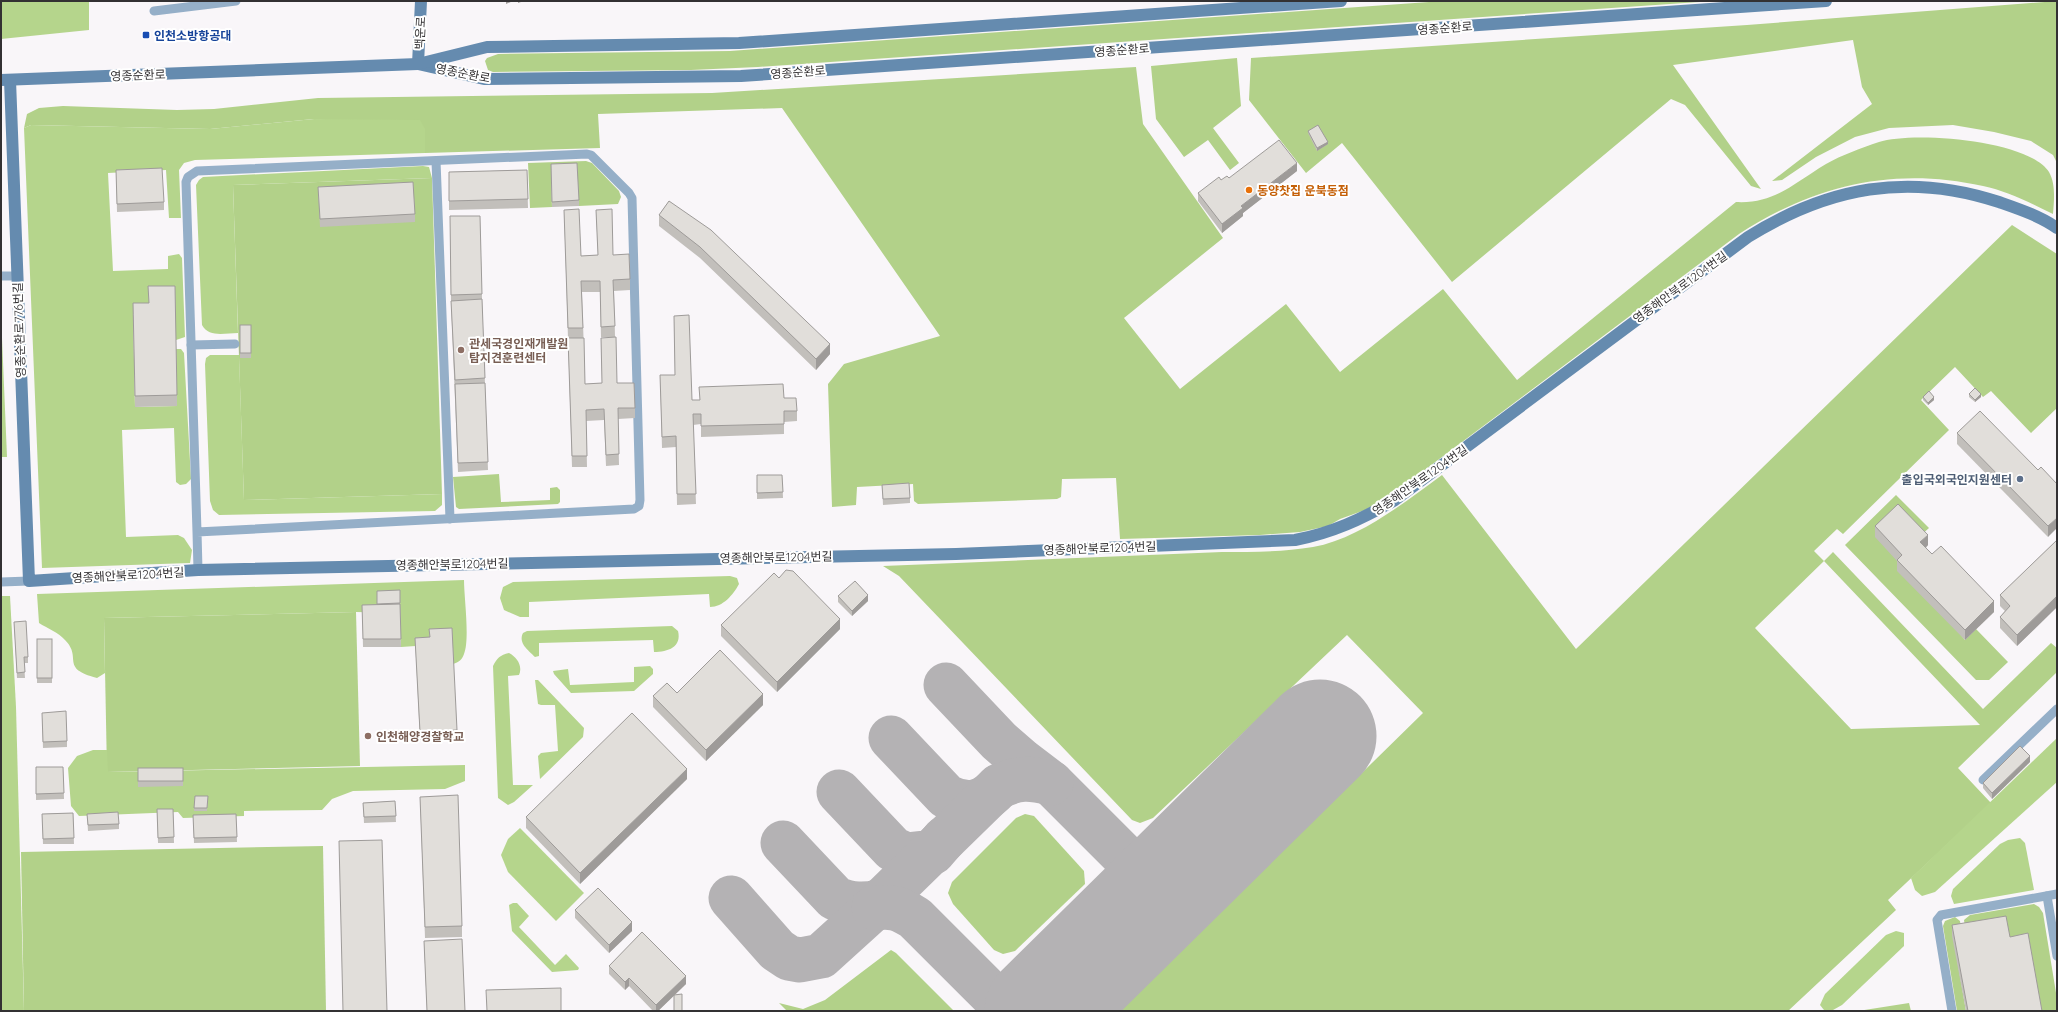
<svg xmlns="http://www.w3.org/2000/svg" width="2058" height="1012" font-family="Quicksand,'Noto Sans KR',sans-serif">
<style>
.green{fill:#b2d189;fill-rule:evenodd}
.forest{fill:#b5d58c}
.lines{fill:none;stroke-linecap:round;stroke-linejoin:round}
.taxiway{stroke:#b4b2b4;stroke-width:45}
.runway{stroke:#b4b2b4;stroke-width:113}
.lane{stroke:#95afc8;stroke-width:9}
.secondary{stroke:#658baf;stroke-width:12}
.wall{fill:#c2bfbb}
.shaded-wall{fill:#9e9b99}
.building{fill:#e1deda;stroke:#9e9b99}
.transit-dot{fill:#1a4fb4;stroke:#fff;stroke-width:1.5}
.food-dot{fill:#e8710a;stroke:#fff;stroke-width:1.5}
.education-dot{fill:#8d6e63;stroke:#fff;stroke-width:1.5}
.service-dot{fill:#5c6f8a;stroke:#fff;stroke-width:1.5}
.labels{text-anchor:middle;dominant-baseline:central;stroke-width:4;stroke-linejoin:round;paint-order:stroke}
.street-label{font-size:12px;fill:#333133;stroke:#fff}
.transit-label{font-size:12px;font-weight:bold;fill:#164399;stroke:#fff;text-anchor:start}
.food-label{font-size:12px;font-weight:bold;fill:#c56008;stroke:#fff;text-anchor:start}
.education-label{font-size:12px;font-weight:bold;fill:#785e54;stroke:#fff;text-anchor:start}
.service-label{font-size:12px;font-weight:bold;fill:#4e5e75;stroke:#fff;text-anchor:end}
</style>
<rect width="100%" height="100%" fill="#f9f6f9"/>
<g class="green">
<polygon points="1443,1 1714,1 758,67 691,70 493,72 488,70 485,61 487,58 498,54 730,51"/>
<polygon points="2057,1 2057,163 2053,155 2031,141 1994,132 1953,125 1889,128 1855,137 1816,157 1782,180 1772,181 1872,104 1862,87 1853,40 1673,65 1761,189 1751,186 1685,105 1671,99 1452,282 1342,143 1306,173 1249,100 1251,58 1747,25"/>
<polygon points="1237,58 1241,106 1213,128 1239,163 1230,170 1208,140 1184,157 1156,119 1151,66"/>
<path d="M1136,67L1143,124L1223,238L1124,318L1180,389L1286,304L1340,372L1443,289L1517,380L1736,202C1775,204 1794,183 1826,164C1842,155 1861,148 1879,142C1913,131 2029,140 2049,172C2056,184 2054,201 2053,214C2031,203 2007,191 1983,186C1894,166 1814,185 1739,234L1398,490L1365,510L1340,519L1328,526L1300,532L1260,535L1120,539L1116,478L1062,479L1061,497L1057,499L918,504L914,501L913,484L857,487L856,505L832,507L828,384L844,364L940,336L782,108L598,114L600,148L425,153V129L314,119L210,129L31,125L24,128L27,114L39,108L63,106L177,110L214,109L318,98L712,93Z"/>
<polygon points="586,161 592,163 619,191 621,197 618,204 579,206 551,170 552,207 530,208 528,163"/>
<polygon points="432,178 442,494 244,500 233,185"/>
<path d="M2012,225L2057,254V408L2031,433L1991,391L1983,397L1955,367L1921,400L1949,430L1843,534L1837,529L1814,551L1824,561L1833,552L1983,709L2051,643L2057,648V672L1958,768L1991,803L1888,900L1896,910L1788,1011H1119L1423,713L1347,635L1153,818L1140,823L1132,820L899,576L883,566L1222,552C1252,552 1283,552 1313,547C1359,539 1405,502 1442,475L1576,649ZM1824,561L1980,725L1851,729L1755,628Z"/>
<polygon points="499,474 501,502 550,500 550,488 557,487 560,490 560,502 558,504 459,509 456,507 453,477"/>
<polygon points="1896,495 1929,528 1919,537 1902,566 1965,640 1976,629 2008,662 1989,680 1976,680 1845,545"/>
<polygon points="356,612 360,766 107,772 104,618"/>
<polygon points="1025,814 1034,816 1084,871 1085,884 1015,951 1003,954 994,950 953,904 948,893 952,882 1016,818"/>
<polygon points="323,846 326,1011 24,1011 21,852"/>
<polygon points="2034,904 2039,907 2043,913 2057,999 2057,1011 2040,1011 1966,933 1964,920 1970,915"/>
<polygon points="1955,917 1960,921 1962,934 1953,936 1966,1011 1957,1011 1943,926 1945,921"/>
<polygon points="891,950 896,953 954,1011 787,1011 779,1003 803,1009 825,1000"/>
<polygon points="1909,1003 1911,1011 1858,1011"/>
</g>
<g class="forest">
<polygon points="1,1 89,1 89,30 1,39"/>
<polygon points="314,119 420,120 425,129 425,153 195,160 184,163 179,170 181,218 169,218 166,170 108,173 113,271 168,269 168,256 179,254 182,258 185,337 176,340 149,313 133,314 135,407 177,406 176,349 181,349 184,353 191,479 186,484 180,485 176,482 174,428 122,430 126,537 178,535 184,538 192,550 190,563 42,568 24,128 31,125 210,129"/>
<path d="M423,166L429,167L432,178L233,185L238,333C225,333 209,338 202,325L196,185L199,180L203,177Z"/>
<polygon points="1,314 7,457 1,457"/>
<polygon points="210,355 239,355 244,500 442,494 442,505 435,511 219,515 213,510 210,501 205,364 206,358"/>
<path d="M730,576L737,578L739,584C733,595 723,607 710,607L709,594L529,602V617H520L504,610L500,598L503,587L513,582Z"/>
<path d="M464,580C464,597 470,640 464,654C462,660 459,662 453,664L430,645L401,647L400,613L356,612L104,618L105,673L97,678C59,668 83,658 65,640C59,633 47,628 39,623L37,594Z"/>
<polygon points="1,596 10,596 16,707 24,1011 1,1011"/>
<path d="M672,626L678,631C682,647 668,652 654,652L653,640L539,643V656L535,657C528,650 518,643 523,633L527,631Z"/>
<path d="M509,653C517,657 523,666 519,675L508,676L513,785H533L514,802L508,805L498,798L493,666C497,658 500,655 509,653Z"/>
<polygon points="650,666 653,669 653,674 634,691 571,693 554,674 553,671 568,669 570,685 634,682 634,667"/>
<polygon points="535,680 538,680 584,728 583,737 540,779 538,756 541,753 558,751 555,705 541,705 538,704"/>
<polygon points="2057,738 2057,782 1935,892 1922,896 1915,890 1911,878"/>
<polygon points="93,750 107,750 108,772 465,765 465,781 445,789 353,791 332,799 322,810 244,811 244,816 183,818 178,812 79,816 71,806 68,768 77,756"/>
<polygon points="520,828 584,893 556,921 508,872 501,855 508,839"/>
<polygon points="2020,838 2025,843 2034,890 1954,904 1951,896 1953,889 2000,844 2008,840"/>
<polygon points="513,903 517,903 529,916 519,927 555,965 566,954 579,968 578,970 552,972 512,931 509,905"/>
<polygon points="1896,931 1904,933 1904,946 1842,1005 1833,1010 1824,1010 1820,1005 1825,994 1886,935"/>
</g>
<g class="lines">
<g class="taxiway">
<polyline points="946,685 999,741 1022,761 1051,783 1161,893"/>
<path d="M891,738L946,796C967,807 984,804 999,786"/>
<polyline points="839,792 893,849 906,855 933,852 945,838"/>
<path d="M783,843L835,898C851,905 864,906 881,901"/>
<path d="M731,898L777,950L789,958L800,960L821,956L874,908L998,787C1019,777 1029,778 1051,783"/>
<path d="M874,908C893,906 899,908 915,918L994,997C1010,1010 1024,1012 1044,1008"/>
</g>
<polyline class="runway" points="1041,1011 1320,736"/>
<g class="lane">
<polyline points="154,11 236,1"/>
<polyline points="436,161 450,519"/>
<polyline points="1,276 17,276"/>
<polyline points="191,345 235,344"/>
<polyline points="197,532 634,509 639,506 640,500 632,198 629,193 591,155 587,154 197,171 188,177 186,182 197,532 198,570"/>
<polyline points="1,582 29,581"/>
<polyline points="1983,780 2057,709"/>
<polyline points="2047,896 2057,956"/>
<polyline points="1952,1011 1937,920 1941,915 2057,894"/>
</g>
<g class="secondary">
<polyline points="421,1 418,64 484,79 741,76 1826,1"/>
<polyline points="1,80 418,64 487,47 739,43 1341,1"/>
<path d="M10,80L29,581L198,570L956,554L1295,540C1332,533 1362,519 1395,500L1748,237C1828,187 1908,172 1999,202C2019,209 2040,216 2057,228"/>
</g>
</g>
<g class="wall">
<polygon points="1308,131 1328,144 1317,151 1308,133"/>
<polygon points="116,170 164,202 164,210 117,212"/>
<polygon points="527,170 528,208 449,210 449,172"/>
<polygon points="551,170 579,200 579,206 552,207"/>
<polygon points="1297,171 1243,213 1243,216 1222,233 1198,201 1198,193 1221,180 1229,178"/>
<polygon points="318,187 415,214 415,222 320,227"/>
<polygon points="669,201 830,354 816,370 700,258 659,226 659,215"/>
<polygon points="564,210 581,256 598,255 596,210 613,255 630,279 630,290 614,291 615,337 601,337 600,292 582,292 585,384 602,383 601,338 617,383 635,408 635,418 618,419 619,465 606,466 604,420 586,421 587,467 572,467"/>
<polygon points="450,216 480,216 482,299 488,470 458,472 451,303"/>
<polygon points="133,314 177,395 177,406 135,407"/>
<polygon points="674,316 692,400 700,400 699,387 784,398 797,411 797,421 784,422 784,434 701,437 701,424 693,425 696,504 677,505 676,447 662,448 660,375 675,375"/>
<rect x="240" y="325" width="11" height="33"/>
<polygon points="1969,394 1981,397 1975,402 1969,397"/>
<polygon points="1923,397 1934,400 1928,405 1923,400"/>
<polygon points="1957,433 2038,470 2057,484 2048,537 1957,444"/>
<polygon points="757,475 782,475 783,498 757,499"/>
<polygon points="882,485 910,498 910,503 883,505"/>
<polygon points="1875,526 1928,545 1926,548 1994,612 1965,640 1897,571 1897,561 1875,537"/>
<polygon points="2057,540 2057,607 2017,646 2000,628 2000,617 2005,611 2000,606 2000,595"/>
<polygon points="400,590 401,647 363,647 362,605 377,605"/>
<polygon points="838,596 868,601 852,616 838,602"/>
<polygon points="14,622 28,657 28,663 24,663 25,678 17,678"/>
<polygon points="721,625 840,629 777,692 721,636"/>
<polygon points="429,629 457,730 457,738 420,740 415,638 429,637"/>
<rect x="37" y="639" width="15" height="44"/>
<polygon points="653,696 763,705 706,761 653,707"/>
<polygon points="42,718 67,741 67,747 43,748"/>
<polygon points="2030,762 1992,799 1983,788 1983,783"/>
<polygon points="36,767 63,767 64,799 36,800"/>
<polygon points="138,768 183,768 183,786 138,787"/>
<polygon points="687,779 580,884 526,828 526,817"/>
<polygon points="195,796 208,796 207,811 194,811"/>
<polygon points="420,797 462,926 462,937 425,938"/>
<polygon points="395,801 396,822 364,823 363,803"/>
<polygon points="157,809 173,809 174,843 158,843"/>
<polygon points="73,813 74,844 43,844 42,814"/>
<polygon points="87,814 119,824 119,829 88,831"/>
<polygon points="236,814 237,842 194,843 193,815"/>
<polygon points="575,910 632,931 609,953 575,918"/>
<polygon points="1952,925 2010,937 2042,1011 1966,1011 1952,936"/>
<polygon points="424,941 465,1011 427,1011"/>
<polygon points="609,966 686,984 658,1011 653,1011 629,986 625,990 609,974"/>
</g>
<g class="shaded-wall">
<polygon points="506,1 513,1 506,4"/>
<polygon points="518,1 524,1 518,3"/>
<polygon points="1328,142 1328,144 1317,151 1317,148"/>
<polygon points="1297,163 1297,171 1243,213 1243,216 1222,233 1222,224 1241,206"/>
<polygon points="830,344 830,354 816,370 816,359"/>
<polygon points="1981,394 1981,397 1975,402 1975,400"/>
<polygon points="1934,397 1934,400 1928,405 1928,403"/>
<polygon points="2057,518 2057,528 2048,537 2048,526"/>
<polygon points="1928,535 1928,545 1920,553 1920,542"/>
<polygon points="868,595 868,601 852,616 852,611"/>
<polygon points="2057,596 2057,607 2017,646 2017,635"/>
<polygon points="1994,601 1994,612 1965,640 1965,630"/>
<polygon points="840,619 840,629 777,692 777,682"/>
<polygon points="763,694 763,705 706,761 706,750"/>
<polygon points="2030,756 2030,762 1992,799 1992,793"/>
<polygon points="687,769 687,779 580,884 580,873"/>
<polygon points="632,922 632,931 609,953 609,945"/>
<polygon points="686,976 686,984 658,1011 656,1011 656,1005"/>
<polygon points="629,978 629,986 625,990 625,982"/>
</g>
<g class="building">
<polygon points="1318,125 1328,142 1317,148 1308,131"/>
<polygon points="1279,140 1297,163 1241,206 1243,208 1222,224 1198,193 1219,177 1221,180 1227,176 1229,178"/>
<polygon points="577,163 579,200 552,202 551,164"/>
<polygon points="162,168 164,202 117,204 116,170"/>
<polygon points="527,170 528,199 449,201 449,172"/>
<polygon points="413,182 415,214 320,219 318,187"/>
<polygon points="669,201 711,230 830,344 816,359 700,247 659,215"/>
<polygon points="579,209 581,256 598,255 596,210 612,209 613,255 629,254 630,279 613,280 615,326 601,327 600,281 581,281 583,328 568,328 564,210"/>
<polygon points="450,216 480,216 482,294 451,295"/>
<polygon points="148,286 175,286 177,395 135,396 133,303 149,303"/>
<polygon points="482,299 485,378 455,380 451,301"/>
<polygon points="689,315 692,400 700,400 699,387 783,384 784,398 796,398 797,411 784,411 784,424 701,426 701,414 693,414 696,494 677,494 676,436 662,437 660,375 675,375 674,316"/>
<rect x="240" y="325" width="11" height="28"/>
<polygon points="616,337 617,383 634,383 635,408 618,408 619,454 606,455 604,409 586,410 587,456 572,456 568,338 584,338 585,384 602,383 601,338"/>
<polygon points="485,383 488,462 458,463 455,384"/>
<polygon points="1975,388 1981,394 1975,400 1969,394"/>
<polygon points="1929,391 1934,397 1928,403 1923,397"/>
<polygon points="1980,411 2038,470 2041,467 2057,484 2057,518 2048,526 1957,433"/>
<polygon points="757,475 782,475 783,492 757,493"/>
<polygon points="909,483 910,498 883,499 882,485"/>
<polygon points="1898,504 1928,535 1920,542 1932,554 1941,546 1994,601 1965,630 1897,560 1902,555 1875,526"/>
<polygon points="2057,540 2057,596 2017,635 2000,617 2010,606 2000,595"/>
<polygon points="786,570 793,571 840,619 777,682 721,625 774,573 779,578"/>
<polygon points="855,581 868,595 852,611 838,596"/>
<polygon points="400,590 400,603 377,604 377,591"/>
<polygon points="400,604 401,639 363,639 362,605"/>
<polygon points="26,621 28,657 24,657 25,672 17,673 14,622"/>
<polygon points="452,628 457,730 420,732 415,638 430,637 429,629"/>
<rect x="37" y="639" width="15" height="39"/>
<polygon points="720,650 763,694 706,750 653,696 667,683 677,693"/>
<polygon points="66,711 67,741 43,742 42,713"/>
<polygon points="632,713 687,769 580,873 526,817"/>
<polygon points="2020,746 2030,756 1992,793 1983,783"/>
<polygon points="36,767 63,767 64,793 36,794"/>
<rect x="138" y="768" width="45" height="13"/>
<polygon points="458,795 462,926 425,927 420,797"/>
<polygon points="195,796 208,796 207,808 194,808"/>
<polygon points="395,801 396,816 364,817 363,803"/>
<polygon points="157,809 173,809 174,837 158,838"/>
<polygon points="118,812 119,824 88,825 87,814"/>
<polygon points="73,813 74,838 43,839 42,814"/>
<polygon points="236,814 237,837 194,838 193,815"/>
<polygon points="382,840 387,1011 343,1011 339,841"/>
<polygon points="598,888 632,922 609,945 575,910"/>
<polygon points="2006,916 2010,937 2028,933 2042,1011 1968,1011 1952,925"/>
<polygon points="642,932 686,976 656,1005 629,978 625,982 609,966"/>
<polygon points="462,939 465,1011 427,1011 424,941"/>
<polygon points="561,988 561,1011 487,1011 486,990"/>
<polygon points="682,994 682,1011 674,1011 674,995"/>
</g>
<rect class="transit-dot" x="142" y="31" width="8" height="8" rx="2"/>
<circle class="food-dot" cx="1249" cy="190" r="4"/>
<g class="education-dot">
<circle cx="461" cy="350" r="4"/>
<circle cx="368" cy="736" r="4"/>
</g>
<circle class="service-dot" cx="2020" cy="479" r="4"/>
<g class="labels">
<g class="street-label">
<text transform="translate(1445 28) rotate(-4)">영종순환로</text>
<text transform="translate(420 33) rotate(-87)">백운로</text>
<text transform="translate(1122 50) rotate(-4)">영종순환로</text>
<text transform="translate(798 72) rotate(-4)">영종순환로</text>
<text transform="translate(463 73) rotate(11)">영종순환로</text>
<text transform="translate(138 75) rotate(-2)">영종순환로</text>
<text transform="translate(1680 287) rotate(-36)">영종해안북로1204번길</text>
<text transform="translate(19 330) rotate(-92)">영종순환로776번길</text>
<text transform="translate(1420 480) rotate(-35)">영종해안북로1204번길</text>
<text transform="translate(1100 548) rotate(-2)">영종해안북로1204번길</text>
<text transform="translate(776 557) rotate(-1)">영종해안북로1204번길</text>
<text transform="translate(452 564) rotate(-1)">영종해안북로1204번길</text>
<text transform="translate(128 575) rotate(-3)">영종해안북로1204번길</text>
</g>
<g class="transit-label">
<text x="154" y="35">인천소방항공대</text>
</g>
<g class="food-label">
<text x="1257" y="190">동양찻집 운북동점</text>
</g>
<g class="education-label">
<text x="469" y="343">관세국경인재개발원<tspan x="469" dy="14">탐지견훈련센터</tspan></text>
<text x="376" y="736">인천해양경찰학교</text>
</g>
<g class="service-label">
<text x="2012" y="479">출입국외국인지원센터</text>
</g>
</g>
<rect width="2058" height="1012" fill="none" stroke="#333133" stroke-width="4"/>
</svg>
